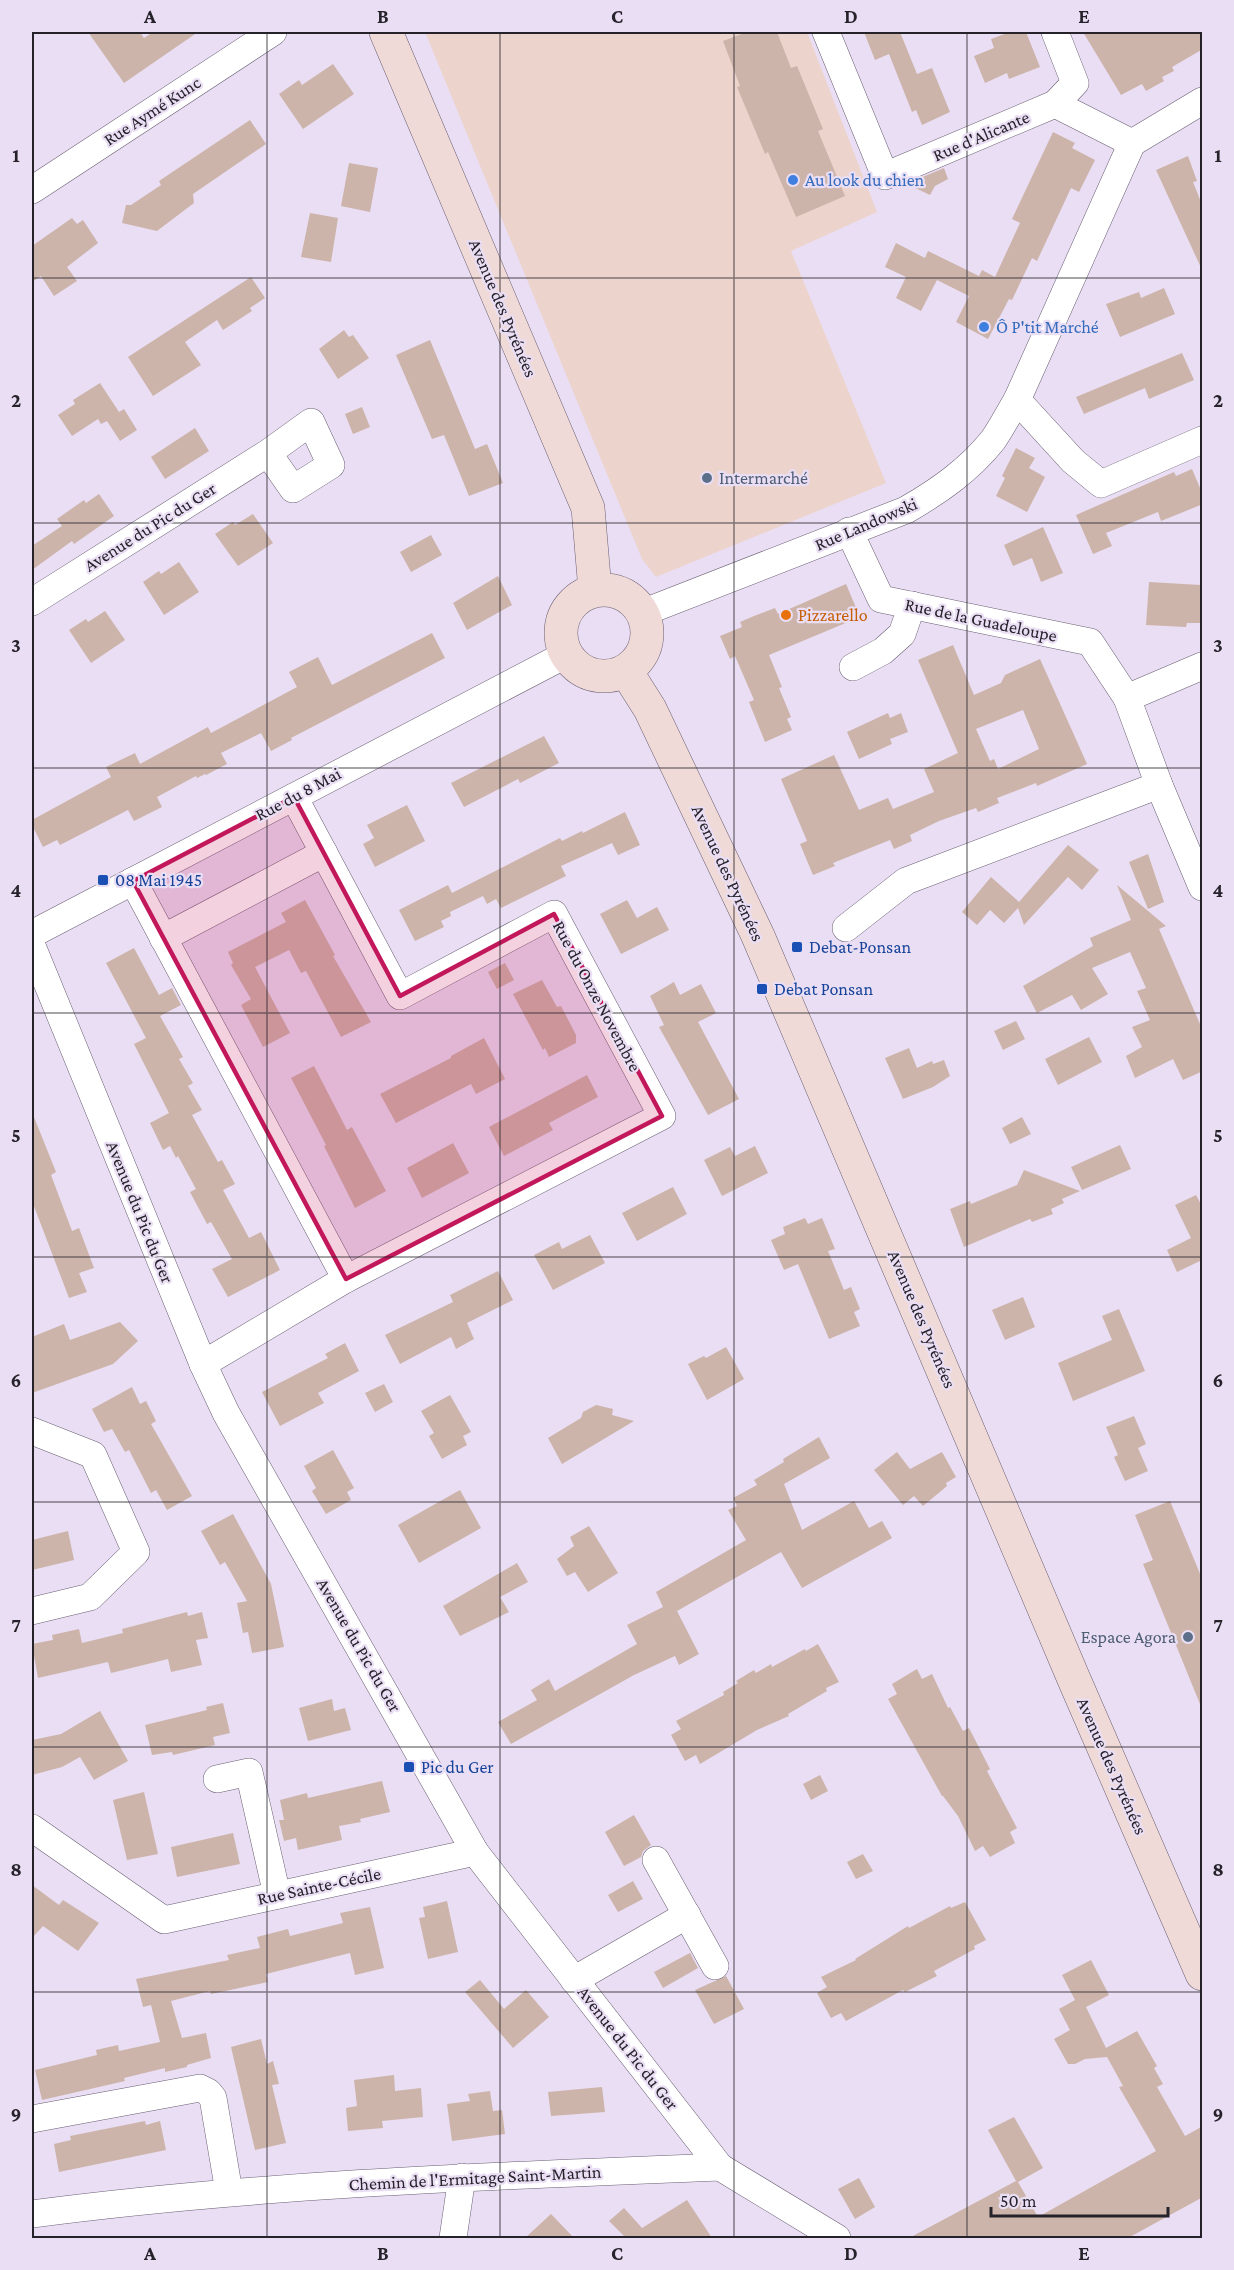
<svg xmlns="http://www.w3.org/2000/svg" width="1234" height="2270" font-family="'Crimson Pro',serif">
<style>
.commercial{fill:#ecd3cc}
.building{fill:#cdb4aa;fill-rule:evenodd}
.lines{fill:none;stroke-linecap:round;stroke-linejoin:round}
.minor-casing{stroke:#695f72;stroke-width:28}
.secondary-casing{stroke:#695f72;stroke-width:34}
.minor{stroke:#fff;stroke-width:27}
.secondary{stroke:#f0dad7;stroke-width:33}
.marked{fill:#c2185b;fill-opacity:0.2;stroke:#c2185b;stroke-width:4.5;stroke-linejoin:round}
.grid{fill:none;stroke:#26222a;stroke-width:1.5;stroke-opacity:0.55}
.shop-dot{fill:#3f7fe0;stroke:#eadef4;stroke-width:2}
.service-dot{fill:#5c6f8a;stroke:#eadef4;stroke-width:2}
.food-dot{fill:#e8710a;stroke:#eadef4;stroke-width:2}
.transit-dot{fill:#1a4fb4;stroke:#eadef4;stroke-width:2}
.labels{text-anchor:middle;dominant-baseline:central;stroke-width:4.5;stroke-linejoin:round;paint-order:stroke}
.street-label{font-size:18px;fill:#26222a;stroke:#eadef4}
.shop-label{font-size:18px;fill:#366cbe;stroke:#eadef4;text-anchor:start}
.service-label{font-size:18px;fill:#4e5e75;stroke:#eadef4;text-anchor:start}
.food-label{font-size:18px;fill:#c56008;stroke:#eadef4;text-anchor:start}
.transit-label{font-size:18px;fill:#164399;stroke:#eadef4;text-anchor:start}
.neatline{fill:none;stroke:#26222a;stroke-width:2}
.grid-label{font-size:20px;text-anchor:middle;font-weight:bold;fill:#26222a}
</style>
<rect width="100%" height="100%" fill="#eadef4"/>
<polygon class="commercial" points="425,32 807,32 877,212 791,251 886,483 656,577 642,559"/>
<g class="building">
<polygon points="88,32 140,32 144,38 153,32 198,32 124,83"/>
<polygon points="747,32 777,32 791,68 797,66 823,129 818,131 845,196 796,217 768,152 765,154 737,87 740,86 723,41"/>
<polygon points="864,32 900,32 917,74 932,68 950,112 922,125 916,110 912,112 889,54 875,60"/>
<polygon points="1010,32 1026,32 1040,67 1009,79 1007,73 985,83 974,56 994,48 991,39"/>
<polygon points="1083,32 1203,32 1203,49 1172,67 1174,71 1162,77 1164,81 1146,91 1142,84 1121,95"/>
<polygon points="333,64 354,94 303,129 279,94 299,80 302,85"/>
<polygon points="250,120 266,144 193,194 194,203 157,231 122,223 126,205 131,205 161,185 159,181"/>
<polygon points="1053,132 1075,143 1072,148 1095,160 1079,192 1071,188 1037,261 1032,258 1012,300 1009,299 988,339 956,322 969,296 937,280 921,311 896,298 906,277 885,267 896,243 925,258 928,251 979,276 982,270 995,277 1020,223 1012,219"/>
<polygon points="1188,156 1197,181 1193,182 1203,207 1203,272 1156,170"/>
<polygon points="349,163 378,168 370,212 341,206"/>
<polygon points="944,168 948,179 935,186 930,195 911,186 913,181"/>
<polygon points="310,213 338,218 331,262 301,257"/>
<polygon points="72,218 77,224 83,220 98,243 67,267 77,281 54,296 41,276 32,282 32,246"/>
<polygon points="251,277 265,298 250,308 252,311 223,330 217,320 185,342 201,365 153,396 128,357"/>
<polygon points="1164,288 1175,314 1120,337 1106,304 1139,292 1141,298"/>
<polygon points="344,330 349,337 353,335 369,358 338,379 319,349"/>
<polygon points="430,340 475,449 487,444 503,483 469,496 444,435 432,439 396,355"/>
<polygon points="1182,353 1194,380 1149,399 1145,388 1084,414 1076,397"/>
<polygon points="100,383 119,412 124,409 137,430 120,441 107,421 101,424 98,419 72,436 58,415 75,404 73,400"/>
<polygon points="362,407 370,427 353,434 345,414"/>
<polygon points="195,428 209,451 165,479 151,457"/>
<polygon points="1016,448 1035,458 1029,468 1045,477 1027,512 996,496 1005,478 1002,476"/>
<polygon points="1192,469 1203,495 1203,504 1161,521 1158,512 1106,533 1112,546 1093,554 1076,515 1174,472 1176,476"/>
<polygon points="99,494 114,516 74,544 72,541 32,570 32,546 62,526 57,519 84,500 86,503"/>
<polygon points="253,514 273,543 238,566 215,534 233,522 235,525"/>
<polygon points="1043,527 1063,573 1041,582 1032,558 1013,566 1004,545"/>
<polygon points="431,535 442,555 411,572 400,552"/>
<polygon points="179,562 199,592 164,615 143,582 159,571 161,574"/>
<polygon points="498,576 512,605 467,630 453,603"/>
<polygon points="1149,582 1201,585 1200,623 1187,623 1186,627 1146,625"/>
<polygon points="846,584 860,617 769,655 782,687 779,688 791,717 787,719 792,730 765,742 749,702 754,700 735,656 730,659 720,636 742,627 740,622 754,616 775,608 778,614"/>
<polygon points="105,611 125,640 91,663 69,630 86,619 88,622"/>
<polygon points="432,633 445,658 291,738 292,740 271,751 261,733 221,753 227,764 206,775 205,774 197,778 196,776 157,797 162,807 134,821 128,810 60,845 57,840 43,847 32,825 32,820 111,777 106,767 135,753 140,764 208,727 211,733 297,687 289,672 318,657 332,685"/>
<path d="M953,645L974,695L1001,683L1005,675L1040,659L1087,764L1037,786L1036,783L997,798L999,803L978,812L976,808L939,821L910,835L912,841L894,849L890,840L833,863L835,866L813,875L800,844L807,841L781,779L834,755L859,810L888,798L893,809L934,792L924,769L958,753L918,660ZM1023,710L1039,749L998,769L994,759L990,761L976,729Z"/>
<polygon points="888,713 890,718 901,713 908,732 890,739 892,744 859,759 847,732"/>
<polygon points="544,736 559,763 520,783 518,779 464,807 451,783"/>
<polygon points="407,805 425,841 375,867 363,844 374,838 367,825"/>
<polygon points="625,812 640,845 618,855 612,843 561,866 566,876 501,908 496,899 487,904 483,896 450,912 451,916 441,921 444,927 415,941 399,910 448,885 452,893 560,838 562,841 582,831 583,833"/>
<polygon points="1068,845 1099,870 1082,890 1068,877 1024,925 1018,908 1004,923 990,910 977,925 962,912 991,877 1019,902"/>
<polygon points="1148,854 1164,902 1148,909 1129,862"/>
<polygon points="1117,885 1166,926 1159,929 1203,1031 1203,1071 1183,1080 1173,1059 1135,1078 1126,1056 1142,1047 1132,1027 1150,1020 1137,991 1146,988 1130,952 1092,968 1108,994 1081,1010 1072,995 1037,1013 1023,986 1093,946 1090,938 1131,920"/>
<polygon points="305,900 335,955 333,956 371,1022 341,1037 306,971 301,973 289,950 255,967 290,1033 263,1047 241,1005 251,999 231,965 233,963 228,952 286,922 281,913"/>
<polygon points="627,900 637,918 657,907 669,930 621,954 600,914"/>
<polygon points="134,948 159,995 172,988 181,1005 160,1016 183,1057 179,1059 193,1083 188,1086 202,1110 192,1115 218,1162 222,1160 235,1184 223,1190 249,1238 261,1232 280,1270 228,1297 212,1269 232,1259 211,1222 207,1224 190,1192 196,1189 178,1156 176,1158 170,1146 163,1150 150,1123 169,1113 134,1044 146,1038 106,963"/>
<polygon points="505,963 514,980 497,989 488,972"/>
<polygon points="542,980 557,1007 561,1006 576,1035 576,1043 549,1057 545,1048 543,1050 513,994"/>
<polygon points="674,982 680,995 701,984 716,1013 698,1022 739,1099 708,1115 659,1027 664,1025 650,996"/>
<polygon points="1016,1021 1025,1039 1003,1050 994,1031"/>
<polygon points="1089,1037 1102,1062 1058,1085 1045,1059"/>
<polygon points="484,1038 505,1079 476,1094 471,1084 396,1123 380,1094 451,1058 451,1056"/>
<polygon points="909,1048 917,1068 932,1061 933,1064 944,1060 950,1076 933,1087 903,1099 885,1058"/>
<polygon points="314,1066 347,1130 352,1127 386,1191 355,1208 324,1146 326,1145 291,1078"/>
<polygon points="587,1075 598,1097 549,1123 553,1130 504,1156 489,1127"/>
<polygon points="32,1112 56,1172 51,1175 72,1231 79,1228 94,1268 79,1273 87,1292 69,1298 32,1201"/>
<polygon points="1022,1117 1031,1134 1010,1144 1002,1128"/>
<polygon points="453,1143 469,1173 422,1198 407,1168"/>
<polygon points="1120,1145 1131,1169 1082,1190 1071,1167"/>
<polygon points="755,1146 768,1173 722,1196 704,1160 730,1147 735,1156"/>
<polygon points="1024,1170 1080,1191 1062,1199 1064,1203 1051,1209 1053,1214 1032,1222 1030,1219 964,1247 950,1209 970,1201 971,1204 1017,1185"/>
<polygon points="673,1187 687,1214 637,1241 622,1213"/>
<polygon points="1196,1195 1203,1208 1203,1262 1202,1260 1177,1272 1167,1250 1191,1238 1175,1205"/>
<polygon points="805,1218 808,1224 822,1218 835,1249 828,1251 844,1290 851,1287 860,1309 854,1312 860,1326 829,1339 798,1264 784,1270 771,1240 785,1234 783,1227"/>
<polygon points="590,1235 605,1263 553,1290 534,1255 559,1242 562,1249"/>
<polygon points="498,1271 513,1300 467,1323 474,1339 456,1349 451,1337 400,1364 385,1335 453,1302 450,1295"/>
<polygon points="1023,1297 1035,1327 1005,1340 992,1310"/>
<polygon points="1119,1309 1145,1371 1073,1401 1058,1363 1112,1340 1102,1316"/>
<polygon points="120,1322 138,1341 113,1364 32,1393 32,1337 64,1324 70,1340"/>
<polygon points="345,1343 359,1371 318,1393 324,1403 280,1426 262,1392 328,1358 325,1354"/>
<polygon points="726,1347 744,1379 707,1400 688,1364 704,1356 706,1358"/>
<polygon points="384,1384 393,1402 375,1412 365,1393"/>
<polygon points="132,1387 140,1404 146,1401 156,1421 151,1424 192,1496 167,1510 156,1490 151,1493 129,1450 125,1452 112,1429 104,1432 92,1409"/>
<polygon points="450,1395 471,1432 463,1436 467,1445 442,1459 429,1436 434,1433 421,1411"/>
<polygon points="596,1405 613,1409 612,1415 634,1421 562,1464 548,1438 581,1418 583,1412"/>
<polygon points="1134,1416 1146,1444 1138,1448 1148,1471 1125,1481 1114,1457 1118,1455 1106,1427"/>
<polygon points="819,1437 830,1458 784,1484 802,1530 854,1501 869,1528 882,1521 892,1538 802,1588 781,1552 677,1611 699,1654 679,1665 675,1656 634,1675 511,1744 498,1722 537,1700 531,1690 549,1679 555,1691 637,1644 627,1625 663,1607 656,1592 746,1540 728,1510 737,1506 733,1498 757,1485 754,1480 784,1462 783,1459"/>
<polygon points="333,1450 354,1488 347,1492 351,1500 326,1514 312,1491 316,1488 304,1466"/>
<polygon points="897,1452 910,1469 942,1452 956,1477 946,1483 947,1486 923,1506 914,1496 903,1505 874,1470"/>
<polygon points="460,1490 481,1528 419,1563 398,1525"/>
<polygon points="1170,1501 1203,1581 1202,1709 1143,1564 1153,1560 1135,1515"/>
<polygon points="233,1514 271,1584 284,1647 252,1653 248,1632 243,1633 237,1603 247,1601 225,1562 220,1565 201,1531"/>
<polygon points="589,1526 618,1573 588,1592 575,1572 567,1576 557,1559 574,1546 570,1537"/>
<polygon points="68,1531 74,1560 32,1570 32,1540"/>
<polygon points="517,1563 528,1582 500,1597 509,1612 460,1636 443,1606"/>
<polygon points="187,1612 188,1616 202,1612 208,1638 196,1640 202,1665 171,1672 168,1659 111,1673 108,1662 38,1678 32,1644 53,1640 52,1635 79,1629 82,1643 123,1633 122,1629"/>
<polygon points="818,1644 839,1682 826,1688 827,1691 788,1714 789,1716 757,1730 700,1764 696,1755 685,1761 671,1735 681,1729 676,1721 724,1695 723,1692 738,1683 736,1681 754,1670 756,1673 771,1664 772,1667 805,1649 806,1651"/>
<polygon points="917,1669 922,1679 932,1674 948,1708 950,1707 963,1731 969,1728 990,1769 987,1771 1017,1828 1010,1832 1015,1843 990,1857 983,1846 975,1851 958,1816 943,1796 942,1796 888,1699 897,1694 892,1684"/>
<polygon points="332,1699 334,1711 345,1708 351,1730 308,1741 299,1708"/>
<polygon points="223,1703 230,1733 213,1737 215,1745 173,1755 172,1752 152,1755 145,1725 207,1710 206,1707"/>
<polygon points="100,1711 128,1761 94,1780 80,1757 62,1767 32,1775 32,1740 61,1734"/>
<polygon points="820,1775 828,1791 811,1800 803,1784"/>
<polygon points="382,1781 390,1812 360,1819 361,1822 339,1826 342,1840 298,1850 296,1838 284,1841 279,1820 284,1820 280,1800 307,1793 308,1798"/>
<polygon points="144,1792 158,1854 127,1860 113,1800"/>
<polygon points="634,1815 651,1845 643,1851 641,1857 624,1866 605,1832"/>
<polygon points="233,1833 240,1864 177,1877 171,1847"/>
<polygon points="863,1854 873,1871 856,1879 847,1862"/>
<polygon points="633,1881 643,1899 618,1912 608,1895"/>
<polygon points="32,1885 59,1905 63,1900 99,1923 78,1951 43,1926 32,1938"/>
<polygon points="447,1901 458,1952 428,1959 419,1918 425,1917 423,1907"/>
<polygon points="965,1902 986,1940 974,1946 975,1949 934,1971 937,1976 905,1992 903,1990 846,2021 841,2013 831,2018 817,1993 827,1987 821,1977 856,1960 855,1959 908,1926 909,1928 950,1906 951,1908"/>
<polygon points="370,1907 384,1968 355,1975 350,1953 266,1974 268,1982 211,1994 210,1991 171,2001 182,2038 206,2033 211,2058 187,2065 187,2067 165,2072 165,2068 124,2078 125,2081 42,2100 35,2070 97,2055 96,2050 118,2045 119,2051 160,2042 151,2005 143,2007 136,1979 229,1960 227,1955 260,1948 257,1937 288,1929 290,1936 343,1923 340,1913"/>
<polygon points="690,1953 698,1968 663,1988 654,1972"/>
<polygon points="1091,1960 1109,1995 1086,2007 1106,2048 1137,2031 1157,2066 1154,2068 1163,2084 1157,2087 1185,2136 1203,2126 1203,2197 1128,2238 909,2238 1016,2181 988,2130 1014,2117 1043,2168 1018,2182 1038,2217 1156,2151 1119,2087 1123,2086 1107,2057 1085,2059 1075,2064 1068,2064 1054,2039 1070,2030 1059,2009 1075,2000 1062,1975"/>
<polygon points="726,1976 744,2009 714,2024 695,1990"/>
<polygon points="480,1980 504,2009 526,1990 549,2017 513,2048 465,1992"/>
<polygon points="261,2039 267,2064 273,2061 279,2084 272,2085 286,2143 255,2150 231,2047"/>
<polygon points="394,2075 395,2091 421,2088 423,2117 382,2121 383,2128 348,2131 346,2108 357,2106 354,2080"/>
<polygon points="602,2087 605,2112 551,2116 548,2092"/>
<polygon points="490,2091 493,2111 502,2110 505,2134 452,2141 447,2104 470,2101 468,2094"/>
<polygon points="145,2121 146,2125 160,2121 166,2150 59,2172 54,2144 71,2140 70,2136"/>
<polygon points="859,2178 875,2207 855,2219 838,2189"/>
<polygon points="687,2200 712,2238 626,2238 609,2221 624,2208 642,2228"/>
<polygon points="551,2214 574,2238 525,2238"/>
</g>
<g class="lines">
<g class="minor-casing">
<g id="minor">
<polyline points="826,32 885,176 1055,104 1075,83 1055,32"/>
<polyline points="1055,104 1132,143"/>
<polyline points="32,190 273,32"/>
<polyline points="1017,400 1073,461 1101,484 1202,440"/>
<polyline points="849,531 881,599 1090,642 1127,698 1202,666"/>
<polyline points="32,602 268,453 311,422 331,465 293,489 268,453"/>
<path d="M642,613L906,510C939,491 969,470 993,440C1002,427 1009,413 1017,400L1132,143L1202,101"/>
<polyline points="853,667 883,651 902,634 912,605"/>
<polyline points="1127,698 1159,785 1202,887"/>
<polyline points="133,881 346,1279"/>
<polyline points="846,928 906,881 1159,785"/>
<polyline points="32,934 565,655"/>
<polyline points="163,938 324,853"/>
<polyline points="32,946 203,1364 226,1413 475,1852 720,2167 837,2238"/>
<polyline points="203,1364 346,1279 662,1116 554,914 400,996 294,797"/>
<polyline points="32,1431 93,1455 136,1552 90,1597 32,1611"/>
<polyline points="217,1779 249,1772 277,1895"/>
<polyline points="32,1828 164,1920 475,1852"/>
<polyline points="656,1860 715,1966"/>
<polyline points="574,1980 687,1915"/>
<polyline points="32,2119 200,2088 208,2092 213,2098 229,2192"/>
<path d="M32,2214C260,2184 490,2176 720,2167"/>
<polyline points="453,2238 462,2177"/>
</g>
</g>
<g class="secondary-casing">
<g id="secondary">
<polyline points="386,32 588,508 595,590"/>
<circle cx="604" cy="633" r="43"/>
<polyline points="626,671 650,709 758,936 1073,1677 1202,1974"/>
</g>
</g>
<use href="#minor" class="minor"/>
<use href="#secondary" class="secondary"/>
</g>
<path class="marked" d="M294,797L400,996L554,914L662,1116L346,1279L133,881Z"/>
<path class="grid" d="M267,32V2238M500,32V2238M734,32V2238M967,32V2238M32,278H1202M32,523H1202M32,768H1202M32,1013H1202M32,1257H1202M32,1502H1202M32,1747H1202M32,1992H1202"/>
<g class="shop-dot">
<circle cx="793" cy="180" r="6"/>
<circle cx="984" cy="327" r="6"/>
</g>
<g class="service-dot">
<circle cx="707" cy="478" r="6"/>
<circle cx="1188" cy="1637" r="6"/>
</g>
<circle class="food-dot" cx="786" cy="615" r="6"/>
<g class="transit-dot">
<rect x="97" y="874" width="12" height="12" rx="3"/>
<rect x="791" y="941" width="12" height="12" rx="3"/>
<rect x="756" y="983" width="12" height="12" rx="3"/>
<rect x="403" y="1761" width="12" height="12" rx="3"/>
</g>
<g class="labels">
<g class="street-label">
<text transform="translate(152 111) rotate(-33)">Rue Aymé Kunc</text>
<text transform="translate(981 136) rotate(-23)">Rue d'Alicante</text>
<text transform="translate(503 308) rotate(67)">Avenue des Pyrénées</text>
<text transform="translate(866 524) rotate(-23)">Rue Landowski</text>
<text transform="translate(150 527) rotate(-32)">Avenue du Pic du Ger</text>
<text transform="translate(981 620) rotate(12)">Rue de la Guadeloupe</text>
<text transform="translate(298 794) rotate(-28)">Rue du 8 Mai</text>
<text transform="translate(728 873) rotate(65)">Avenue des Pyrénées</text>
<text transform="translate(597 996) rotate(62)">Rue du Onze Novembre</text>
<text transform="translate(140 1212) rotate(68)">Avenue du Pic du Ger</text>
<text transform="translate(922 1319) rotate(67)">Avenue des Pyrénées</text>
<text transform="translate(359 1645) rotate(60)">Avenue du Pic du Ger</text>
<text transform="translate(1112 1766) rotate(66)">Avenue des Pyrénées</text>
<text transform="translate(319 1886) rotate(-12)">Rue Sainte-Cécile</text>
<text transform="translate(628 2048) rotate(52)">Avenue du Pic du Ger</text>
<text transform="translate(475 2178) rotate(-3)">Chemin de l'Ermitage Saint-Martin</text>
</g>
<g class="shop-label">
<text x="805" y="180">Au look du chien</text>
<text x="996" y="327">Ô P'tit Marché</text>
</g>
<g class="service-label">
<text x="719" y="478">Intermarché</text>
<text x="1176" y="1637" text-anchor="end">Espace Agora</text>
</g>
<g class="food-label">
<text x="798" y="615">Pizzarello</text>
</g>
<g class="transit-label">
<text x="115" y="880">08 Mai 1945</text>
<text x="809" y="947">Debat-Ponsan</text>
<text x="774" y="989">Debat Ponsan</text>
<text x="421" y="1767">Pic du Ger</text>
</g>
</g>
<rect width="1234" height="2270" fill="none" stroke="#eadef4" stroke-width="66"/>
<path d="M991 2207v9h177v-9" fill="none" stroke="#26222a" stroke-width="3"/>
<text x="1000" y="2207" font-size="18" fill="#26222a" stroke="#eadef4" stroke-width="4.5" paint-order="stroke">50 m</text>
<rect x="33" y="33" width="1168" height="2204" class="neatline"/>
<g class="grid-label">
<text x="150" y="23">A</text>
<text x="383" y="23">B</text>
<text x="617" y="23">C</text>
<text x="851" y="23">D</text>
<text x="1084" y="23">E</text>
<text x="16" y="162">1</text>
<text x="1218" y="162">1</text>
<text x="16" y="407">2</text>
<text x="1218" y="407">2</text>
<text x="16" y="652">3</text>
<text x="1218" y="652">3</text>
<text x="16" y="897">4</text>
<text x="1218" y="897">4</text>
<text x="16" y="1142">5</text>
<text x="1218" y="1142">5</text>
<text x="16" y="1387">6</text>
<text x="1218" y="1387">6</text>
<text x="16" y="1632">7</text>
<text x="1218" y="1632">7</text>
<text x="16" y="1876">8</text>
<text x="1218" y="1876">8</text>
<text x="16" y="2121">9</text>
<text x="1218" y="2121">9</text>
<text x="150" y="2260">A</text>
<text x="383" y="2260">B</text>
<text x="617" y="2260">C</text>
<text x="851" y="2260">D</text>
<text x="1084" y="2260">E</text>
</g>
</svg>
